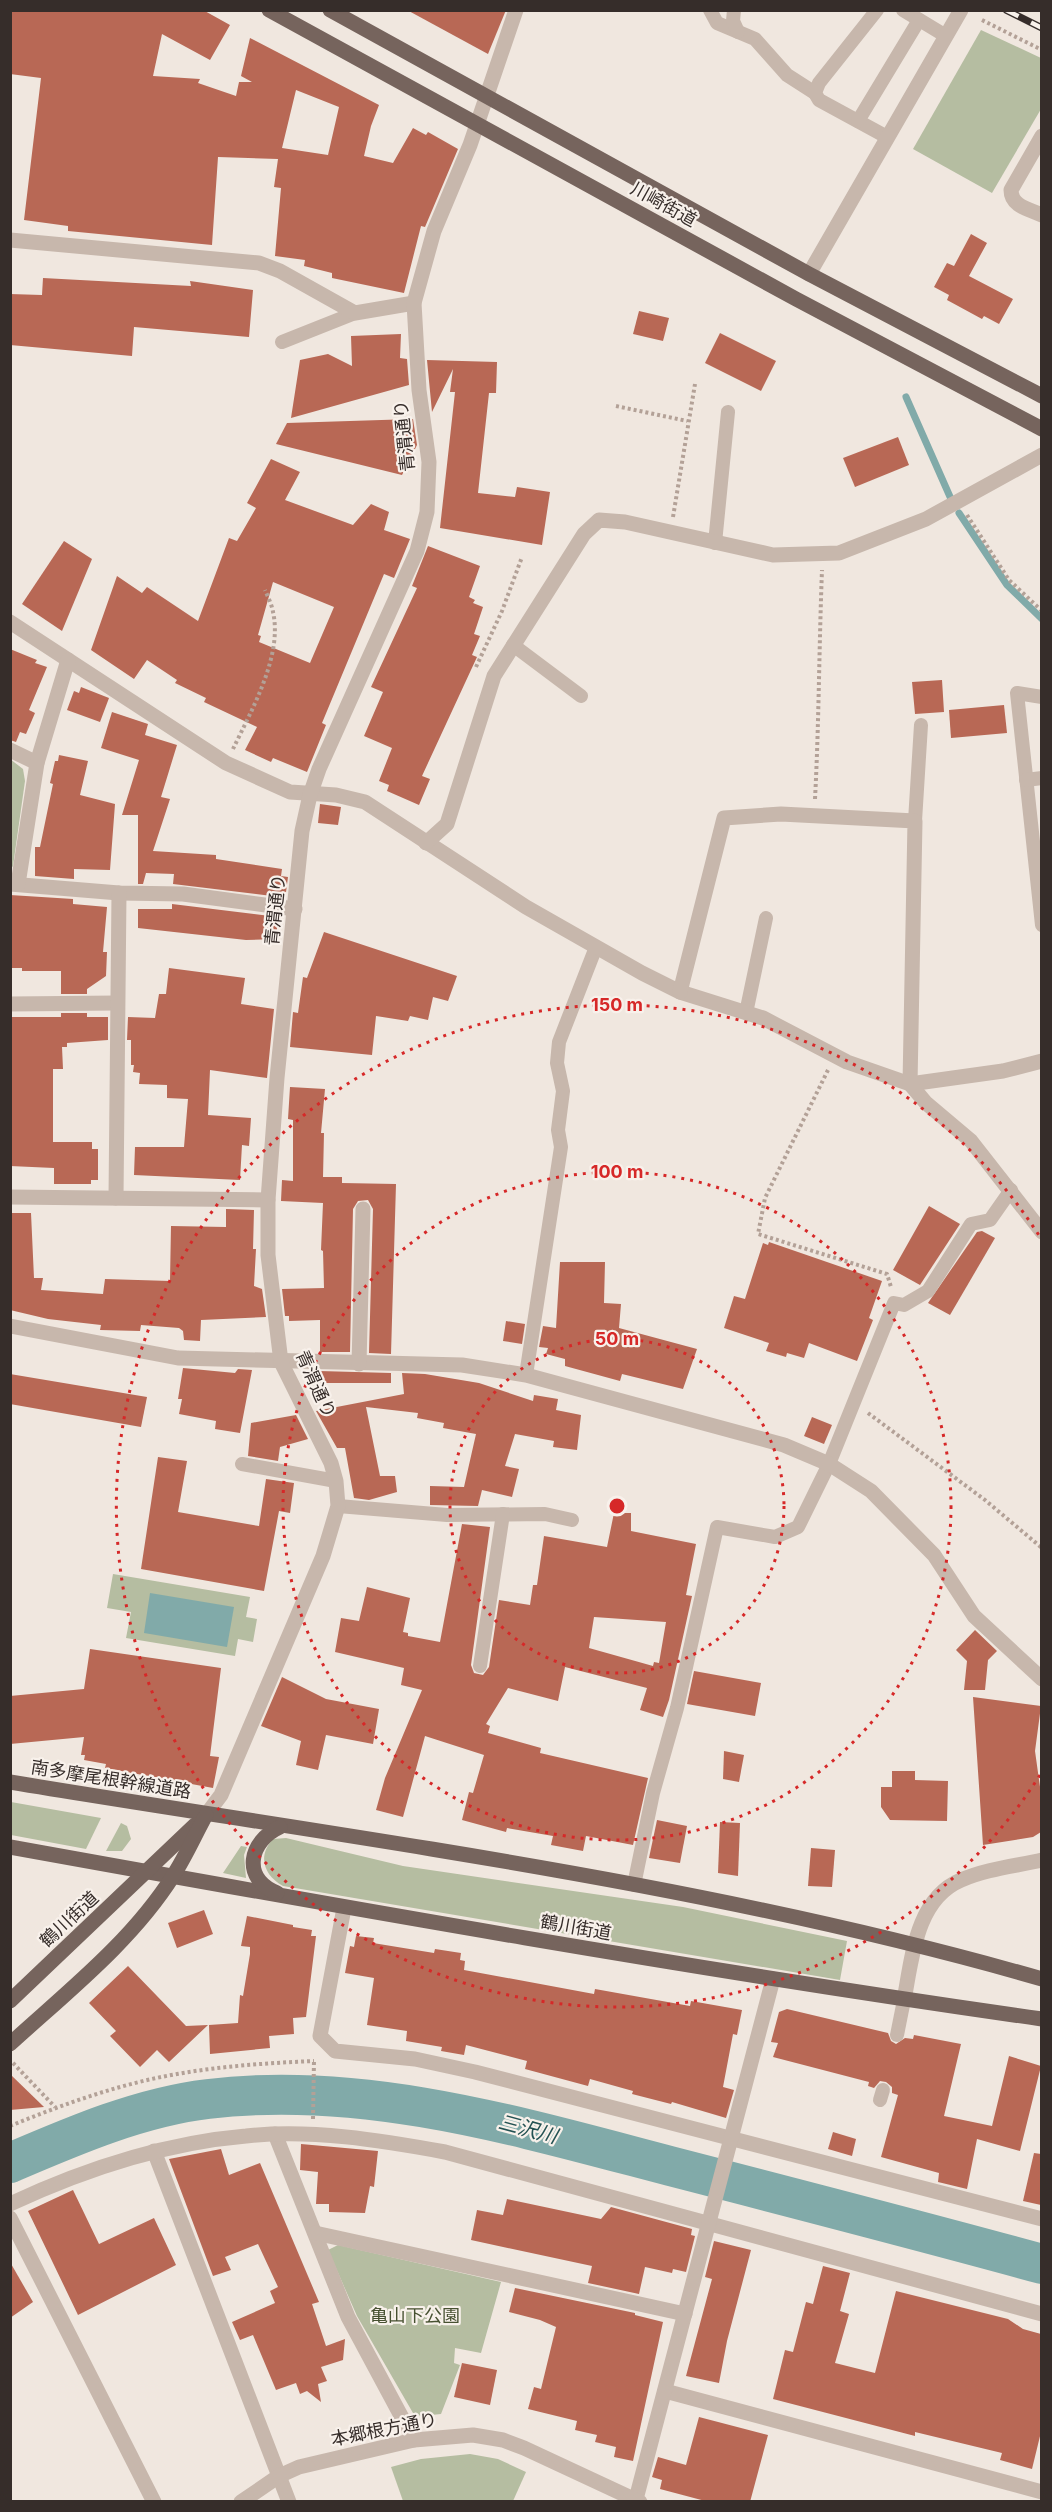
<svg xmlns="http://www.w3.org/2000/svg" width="1052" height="2512" font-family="Inter,'Noto Sans JP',sans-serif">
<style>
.green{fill:#b5bda1}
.water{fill:#81aaa9}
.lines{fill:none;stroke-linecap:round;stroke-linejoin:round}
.stream{stroke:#81aaa9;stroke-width:7}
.river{stroke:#81aaa9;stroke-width:40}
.building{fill:#b86855;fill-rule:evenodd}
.path{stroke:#b3a197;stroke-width:4;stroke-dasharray:3 3;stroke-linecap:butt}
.service{stroke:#c7b7ac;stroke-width:14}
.minor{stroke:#c7b7ac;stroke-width:15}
.tertiary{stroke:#c7b7ac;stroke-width:15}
.primary{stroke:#76645d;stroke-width:15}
.rail-casing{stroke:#362d2a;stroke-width:7}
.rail{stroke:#f8f1eb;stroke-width:4.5;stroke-dasharray:14;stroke-linecap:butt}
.ring{fill:none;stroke:#d62828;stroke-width:3;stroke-dasharray:3 6}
.labels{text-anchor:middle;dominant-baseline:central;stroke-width:4.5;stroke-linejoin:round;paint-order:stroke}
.street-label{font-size:18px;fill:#362d2a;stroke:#f8f1eb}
.park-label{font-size:18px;fill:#475131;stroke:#f8f1eb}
.water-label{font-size:20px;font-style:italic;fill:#245253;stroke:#f8f1eb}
.centre{fill:#d62828;stroke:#f8f1eb;stroke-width:3}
.ring-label{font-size:18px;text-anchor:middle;font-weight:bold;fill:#d62828;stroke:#f8f1eb;stroke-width:4.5;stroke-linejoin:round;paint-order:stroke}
</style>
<rect width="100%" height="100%" fill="#f0e7df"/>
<g class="green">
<polygon points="981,30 1041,58 1041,109 992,193 913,149"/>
<polygon points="10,759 23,769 25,781 13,866 11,869"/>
<polygon points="113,1574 250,1597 246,1617 257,1619 253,1642 238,1639 235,1656 126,1638 131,1612 107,1608"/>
<polygon points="10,1802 11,1802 101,1818 86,1849 11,1835"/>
<polygon points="121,1823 127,1826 131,1839 122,1851 106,1851"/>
<path d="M286,1838L403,1866L683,1907L847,1941L840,1980L283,1886C264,1876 257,1856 273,1839Z"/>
<polygon points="241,1846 247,1847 244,1855 246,1878 223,1873"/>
<polygon points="338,2245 501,2282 481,2353 455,2348 454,2363 460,2365 441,2414 421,2416 413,2413 357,2316 328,2250"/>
<polygon points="470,2454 498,2459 526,2472 513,2501 403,2501 391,2467 421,2459"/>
</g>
<polygon class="water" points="150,1593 234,1607 227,1647 144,1633"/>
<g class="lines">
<g class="stream">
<polyline points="906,397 951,499"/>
<polyline points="959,513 1007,585 1042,619"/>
</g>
<path class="river" d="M10,2163C73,2136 140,2107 208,2099C364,2080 521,2127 670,2166C794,2198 918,2230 1042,2264"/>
</g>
<g class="building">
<path d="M10,10H203L230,25L210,60L162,34L153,76L200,79L198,83L236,96L239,82H252L241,76L250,38L379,105L371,126L364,156L393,163L413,128L426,135L428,132L458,149L425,227L421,226L404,293L332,278V273L304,266L305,260L275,256L281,188L274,187L278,159L218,157L212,245L68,231V226L24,220L41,78L10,74ZM296,90L339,107L328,155L282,148Z"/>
<polygon points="407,10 506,10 488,54"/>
<polygon points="971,234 987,243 969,276 1013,299 999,324 984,316 982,319 947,300 949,295 934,287 947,263 954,266"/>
<polygon points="43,278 191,286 190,281 253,290 249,337 134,327 132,356 10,345 10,294 42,295"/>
<polygon points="639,311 669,318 663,341 633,334"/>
<polygon points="720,333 776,361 761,391 705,363"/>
<polygon points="401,334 400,358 407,359 409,385 291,418 300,360 328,354 352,366 351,336"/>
<polygon points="427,360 497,362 496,393 489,393 478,493 515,497 517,487 550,492 542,545 440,528 455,392 450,392 453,369 432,412"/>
<polygon points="413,419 417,445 402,475 276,444 287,423"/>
<polygon points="898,437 909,465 855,487 843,458"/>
<path d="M271,459L300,472L285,500L353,525L371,504L389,512L384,530L410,539L394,578L384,574L322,723L326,725L307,772L273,758L271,762L245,750L257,727L204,702L206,698L175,683L177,680L147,660L134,679L91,650L117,576L142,593L147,587L198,621L229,538L237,541L256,508L247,503ZM273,582L334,607L310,663L259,642L261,636L258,635Z"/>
<polygon points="64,541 92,559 62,631 22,604"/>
<polygon points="428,546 480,566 469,597 475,600 473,603 483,607 474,634 480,636 472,655 477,657 422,776 430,779 419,805 387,791 389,785 379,781 392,748 364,736 383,692 371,687 417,588 412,586"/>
<polygon points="10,649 37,660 35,663 47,667 29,710 35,713 26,734 20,732 16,742 10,740"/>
<polygon points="942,680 944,712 915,714 912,682"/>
<polygon points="81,687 109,698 100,722 67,710 74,691 79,693"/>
<polygon points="1004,705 1007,733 951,738 949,710"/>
<polygon points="112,712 148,724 145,735 177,745 161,797 170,799 153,851 216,855 216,859 282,869 281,876 288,877 286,892 280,897 173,884 174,874 146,873 143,884 138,884 138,815 122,815 139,760 101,748"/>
<polygon points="59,755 88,761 80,795 115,804 110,870 74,869 74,879 35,876 35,847 40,847 53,784 50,783 55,761 58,761"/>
<polygon points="320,804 341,807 338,825 318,823"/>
<polygon points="10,895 73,899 73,904 107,907 103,952 107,952 106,976 87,989 87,994 61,994 61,971 22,971 22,968 10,968"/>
<polygon points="172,904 278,917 276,939 246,940 138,928 138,909 172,909"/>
<polygon points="324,932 457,976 448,1001 433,997 428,1020 410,1016 408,1021 376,1016 372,1055 290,1047 293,1012 298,1013 303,977 307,978"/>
<polygon points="169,968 245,978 241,1004 274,1009 267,1078 210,1070 208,1115 251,1118 249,1146 242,1145 240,1180 134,1175 135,1147 184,1147 188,1099 167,1098 167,1085 139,1084 140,1073 133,1072 134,1065 131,1065 131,1040 127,1040 128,1017 155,1018 159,994 166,994"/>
<polygon points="61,1013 87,1013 87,1017 108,1017 108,1040 67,1043 67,1047 62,1047 63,1069 53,1069 53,1142 92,1142 92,1149 98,1149 98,1180 91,1180 91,1184 54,1184 54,1168 10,1166 10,1017 61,1017"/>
<polygon points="290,1087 325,1089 321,1133 324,1133 323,1177 342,1177 342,1183 396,1184 391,1354 369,1353 373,1209 368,1200 358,1201 353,1209 350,1352 320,1352 320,1320 289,1321 289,1316 285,1316 282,1289 324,1288 323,1251 321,1250 323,1203 281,1201 282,1180 293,1181 293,1120 288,1119"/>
<polygon points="929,1206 960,1224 920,1285 893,1270"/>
<polygon points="226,1209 254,1210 253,1249 256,1249 254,1286 262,1289 266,1317 201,1320 200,1341 184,1340 183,1331 179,1328 141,1325 140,1331 100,1330 101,1325 48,1319 10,1310 10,1213 31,1213 34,1278 43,1278 41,1290 103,1294 105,1279 170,1281 171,1226 226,1227"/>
<polygon points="982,1231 995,1238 950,1315 928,1303 977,1232"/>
<polygon points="769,1242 882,1281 869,1318 873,1320 857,1361 809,1343 804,1358 787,1353 786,1357 766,1351 769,1343 724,1328 734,1296 745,1299 763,1243 768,1245"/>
<polygon points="560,1262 605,1262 604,1303 621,1304 619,1328 697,1349 683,1389 622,1374 620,1381 565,1366 565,1359 546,1354 548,1348 539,1347 543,1326 556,1328"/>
<polygon points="506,1321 525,1324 522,1344 503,1341"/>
<polygon points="183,1368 235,1373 238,1369 252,1370 240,1433 215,1429 216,1421 179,1414 182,1399 178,1399"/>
<polygon points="319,1371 391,1373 391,1383 319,1383"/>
<polygon points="402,1373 425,1374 479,1383 533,1401 534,1395 558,1399 556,1410 581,1415 577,1450 553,1447 554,1441 515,1434 505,1466 519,1469 512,1497 482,1490 478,1506 430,1505 430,1486 464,1487 476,1434 443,1428 444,1423 417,1418 418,1413 366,1407 380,1476 395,1476 397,1492 369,1500 354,1498 345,1448 337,1448 316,1411 404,1394"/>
<polygon points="10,1374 147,1397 141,1427 10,1404"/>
<polygon points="296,1415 308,1439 280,1447 278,1461 248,1456 251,1423"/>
<polygon points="812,1417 832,1425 824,1444 804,1436"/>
<polygon points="158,1457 187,1461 178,1512 259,1526 266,1479 294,1483 290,1513 279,1511 264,1591 141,1569"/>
<path d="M614,1513H631V1531L696,1544L686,1595L692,1596L669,1700L663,1717L640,1710L647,1688L565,1667L558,1701L508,1688L486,1724L490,1726L488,1733L541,1748L540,1753L648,1778L633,1845L586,1836L583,1851L551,1845L553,1836L507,1828L506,1832L462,1820L469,1792L473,1793L484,1755L425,1736L403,1817L376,1810L385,1778L422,1690L401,1685L404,1668L335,1652L341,1618L359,1621L367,1587L410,1598L403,1632L408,1633V1636L440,1642L462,1524L490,1527L471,1665L474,1673L483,1675L489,1667L499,1600L530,1605L533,1585H537L544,1536L607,1547ZM594,1617L666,1622L659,1663L654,1662L653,1666L589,1648Z"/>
<polygon points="975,1630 997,1651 988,1660 985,1690 964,1690 967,1661 956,1650"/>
<polygon points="90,1649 221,1668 210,1756 219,1757 213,1788 105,1768 106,1764 84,1760 85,1755 81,1755 84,1737 10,1744 10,1696 84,1689"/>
<polygon points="694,1671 761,1683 755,1716 687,1704"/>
<polygon points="282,1677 326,1699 379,1709 373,1744 326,1735 318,1770 296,1765 301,1741 261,1726"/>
<polygon points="973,1697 1041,1706 1035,1751 1041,1794 1041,1832 1033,1837 983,1845"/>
<polygon points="724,1751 744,1755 739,1782 723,1779"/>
<polygon points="892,1771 915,1771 915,1780 948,1781 947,1821 890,1820 881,1807 881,1787 892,1787"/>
<polygon points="657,1820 687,1826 680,1863 649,1858"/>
<polygon points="720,1822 740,1823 738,1876 718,1873"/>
<polygon points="811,1848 835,1850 832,1887 808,1886"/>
<polygon points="204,1910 213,1934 177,1948 168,1923"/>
<polygon points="247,1916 293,1925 293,1927 312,1930 311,1936 316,1936 306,2017 293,2018 294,2034 269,2036 270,2048 210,2054 209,2025 238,2023 240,1995 243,1996 250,1954 250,1947 241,1946"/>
<polygon points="356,1936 374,1938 373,1943 434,1953 435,1949 461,1953 460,1960 465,1961 464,1970 594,1994 595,1989 690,2006 691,2001 742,2010 737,2035 733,2034 723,2087 734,2090 726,2118 672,2102 671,2104 632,2094 633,2091 590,2079 588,2086 525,2069 527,2061 466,2045 464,2055 441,2051 442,2047 406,2041 407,2031 367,2025 374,1978 345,1973 350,1946 354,1947"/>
<polygon points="128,1966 186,2026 208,2025 169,2062 157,2050 140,2067 110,2036 116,2031 89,2003"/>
<polygon points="787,2009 888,2033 891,2041 896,2044 905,2038 913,2039 914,2035 961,2044 944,2116 992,2126 1009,2056 1041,2066 1020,2151 977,2139 967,2189 938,2182 939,2173 881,2157 898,2095 892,2093 892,2087 886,2082 880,2081 874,2088 868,2086 869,2082 773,2057 778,2043 771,2042 779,2012"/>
<polygon points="10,2074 44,2107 10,2110"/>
<polygon points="833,2132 856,2139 852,2156 828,2149"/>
<polygon points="301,2144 378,2151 374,2187 370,2186 365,2213 329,2212 329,2204 316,2204 318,2172 300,2170"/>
<polygon points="221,2149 229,2175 260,2163 319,2302 312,2304 326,2346 345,2339 343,2360 321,2367 327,2381 318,2384 321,2402 307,2391 300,2394 296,2383 276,2390 253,2335 240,2340 232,2322 275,2303 270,2291 278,2287 258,2244 225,2257 231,2270 213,2276 169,2159"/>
<polygon points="1034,2153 1041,2154 1041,2205 1023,2201"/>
<polygon points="73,2190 99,2244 154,2218 176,2265 78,2315 28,2211"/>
<polygon points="507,2199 601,2219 611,2207 692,2229 691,2235 695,2236 686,2272 673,2269 672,2273 645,2267 639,2294 588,2283 592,2266 471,2240 477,2210 503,2215"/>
<polygon points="714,2241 751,2250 727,2341 719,2383 686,2376 712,2279 705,2277"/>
<polygon points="10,2262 33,2302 10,2318"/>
<polygon points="823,2266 850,2273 840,2311 849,2314 835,2363 875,2373 896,2291 1008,2319 1023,2329 1041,2334 1041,2432 1032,2469 1000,2460 1002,2453 915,2432 915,2436 773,2399 785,2350 793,2352 806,2302 813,2304"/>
<polygon points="515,2288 635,2313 635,2315 663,2322 633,2461 614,2457 616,2447 595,2442 597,2435 575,2430 577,2421 528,2409 534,2387 541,2389 556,2327 540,2320 509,2312"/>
<polygon points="462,2363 497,2370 490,2405 454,2397"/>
<polygon points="699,2417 768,2435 750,2502 709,2502 660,2489 662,2480 652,2477 658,2457 686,2465"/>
</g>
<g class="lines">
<g class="path">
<polyline points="982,20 1042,50"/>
<polyline points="616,406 687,421"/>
<polyline points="967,515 1009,580 1042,611"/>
<polyline points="673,517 695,384"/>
<polyline points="476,667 502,611 522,557"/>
<path d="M233,749C251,711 283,656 273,612C272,605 268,597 265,590"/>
<path d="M815,799C819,723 819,647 822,570"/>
<polyline points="828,1070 765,1198 758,1234 887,1274 891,1287"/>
<polyline points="868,1413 985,1500 1042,1548"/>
<polyline points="13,2063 55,2107"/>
<polyline points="313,2119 314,2060"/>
<path d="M10,2126C64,2104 119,2084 177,2074C222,2066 268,2063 314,2061"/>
</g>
<g class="service">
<polyline points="710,10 717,23 755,39 787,75 815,93"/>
<polyline points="734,10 733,21 738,32"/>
<polyline points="877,10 819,83 815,93 819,100 887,137"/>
<polyline points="903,10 946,36"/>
<polyline points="858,121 919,20"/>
<polyline points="282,342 355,313"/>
<polyline points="715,543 728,412"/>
<polyline points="513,645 581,696"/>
<polyline points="1042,697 1017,693 1042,925"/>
<polyline points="1026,780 1042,778"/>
<polyline points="915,821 921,725"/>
<polyline points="746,1013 766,918"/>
<polyline points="526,1375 561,1147 558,1130 563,1091 557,1063 559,1042 596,947"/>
<polyline points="242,1464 336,1481"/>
<polyline points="338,1506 447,1515 545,1514 572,1520"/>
<polyline points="480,1666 503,1514"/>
<polyline points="634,1885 653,1793 677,1708 717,1527 775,1537 798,1527 829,1464 894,1303 904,1305 928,1291 971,1224 990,1220 1011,1190"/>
<polyline points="897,2035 904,2000"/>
<polyline points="880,2100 883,2090"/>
</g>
<g class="minor">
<path d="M1042,136L1011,190C1011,206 1028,209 1042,215"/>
<polyline points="10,240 259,263 280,271 355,313 414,303"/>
<polyline points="10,622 226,763 290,792 336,795 365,802 526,907 642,973 680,992 763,1018 847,1062 910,1084 1003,1071 1042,1061"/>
<polyline points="10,750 37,763"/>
<polyline points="426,843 447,824 494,676 584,534 599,520 625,522 773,555 839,553 926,519 1042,455"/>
<polyline points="10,884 119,893 183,894 295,909"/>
<polyline points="18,884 37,763 68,660"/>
<polyline points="680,992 724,818 781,814 915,821 910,1084 926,1103 971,1141 1042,1232"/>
<polyline points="10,1004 117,1003"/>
<polyline points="10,1197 268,1200"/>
<polyline points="116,1198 119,893"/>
<polyline points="10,1326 178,1358 462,1365 526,1375 784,1445 829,1464 871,1491 934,1555 974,1616 1042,1679"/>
<polyline points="359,1364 363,1209"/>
<polyline points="206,1815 221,1795 323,1556 338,1506 336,1481 331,1463 281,1362 268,1255 268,1200 277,1078 302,831 310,795 319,769 417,551 427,512 429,462 419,390 414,303 434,231 470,145 516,10"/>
<polyline points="344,1908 320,2036 335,2051 415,2059 475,2072 1042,2219"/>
<polyline points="275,2134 348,2317 414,2440"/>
<polyline points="154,2151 289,2502"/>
<path d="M10,2204C85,2169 164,2143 246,2136C311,2129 380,2140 445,2152L1042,2314"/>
<polyline points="10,2218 154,2502"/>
<polyline points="315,2233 685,2314"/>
<polyline points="665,2391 1042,2492"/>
<polyline points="636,2499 773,1979"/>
</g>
<g class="tertiary">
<polyline points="809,274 961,10"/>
<path d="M904,2000C912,1958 916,1899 961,1880C986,1869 1015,1866 1042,1860"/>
<polyline points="241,2502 279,2476 299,2467 414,2440 473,2435 503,2440 524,2448 640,2502"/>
</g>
<g class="primary">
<polyline points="269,10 796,299 1042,429"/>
<polyline points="330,10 809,274 1042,396"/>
<path d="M10,1782C355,1839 706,1882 1042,1979"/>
<path d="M10,1847C353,1909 696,1970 1042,2019"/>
<path d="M277,1893C241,1878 249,1841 280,1827"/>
<polyline points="10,2001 195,1825"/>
<path d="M10,2044C67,1992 132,1941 173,1876C186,1856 195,1835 206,1815"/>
</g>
<g class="rail-casing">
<polyline id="rail" points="1006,10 1042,28"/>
</g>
<use href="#rail" class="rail"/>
</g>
<g class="ring">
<circle cx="617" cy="1506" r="167"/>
<circle cx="617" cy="1506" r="334"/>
<path d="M1040 1775A501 501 0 1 1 1040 1237"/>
</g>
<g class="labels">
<g class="street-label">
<text transform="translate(664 204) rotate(29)">川崎街道</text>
<text transform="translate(404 436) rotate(-96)">青渭通り</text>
<text transform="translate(275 910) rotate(-84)">青渭通り</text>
<text transform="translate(316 1384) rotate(66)">青渭通り</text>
<text transform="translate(111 1779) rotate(9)">南多摩尾根幹線道路</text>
<text transform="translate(69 1919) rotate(-43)">鶴川街道</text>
<text transform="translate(576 1927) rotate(10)">鶴川街道</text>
<text transform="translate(384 2429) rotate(-11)">本郷根方通り</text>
</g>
<g class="park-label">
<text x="415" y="2315">亀山下公園</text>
</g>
<g class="water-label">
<text transform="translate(528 2129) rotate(15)">三沢川</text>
</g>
</g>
<circle cx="617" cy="1506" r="9" class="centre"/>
<g class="ring-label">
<text x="617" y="1011">150 m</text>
<text x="617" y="1178">100 m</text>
<text x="617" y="1345">50 m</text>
</g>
<rect width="1052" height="2512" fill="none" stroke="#362d2a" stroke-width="24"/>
</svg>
